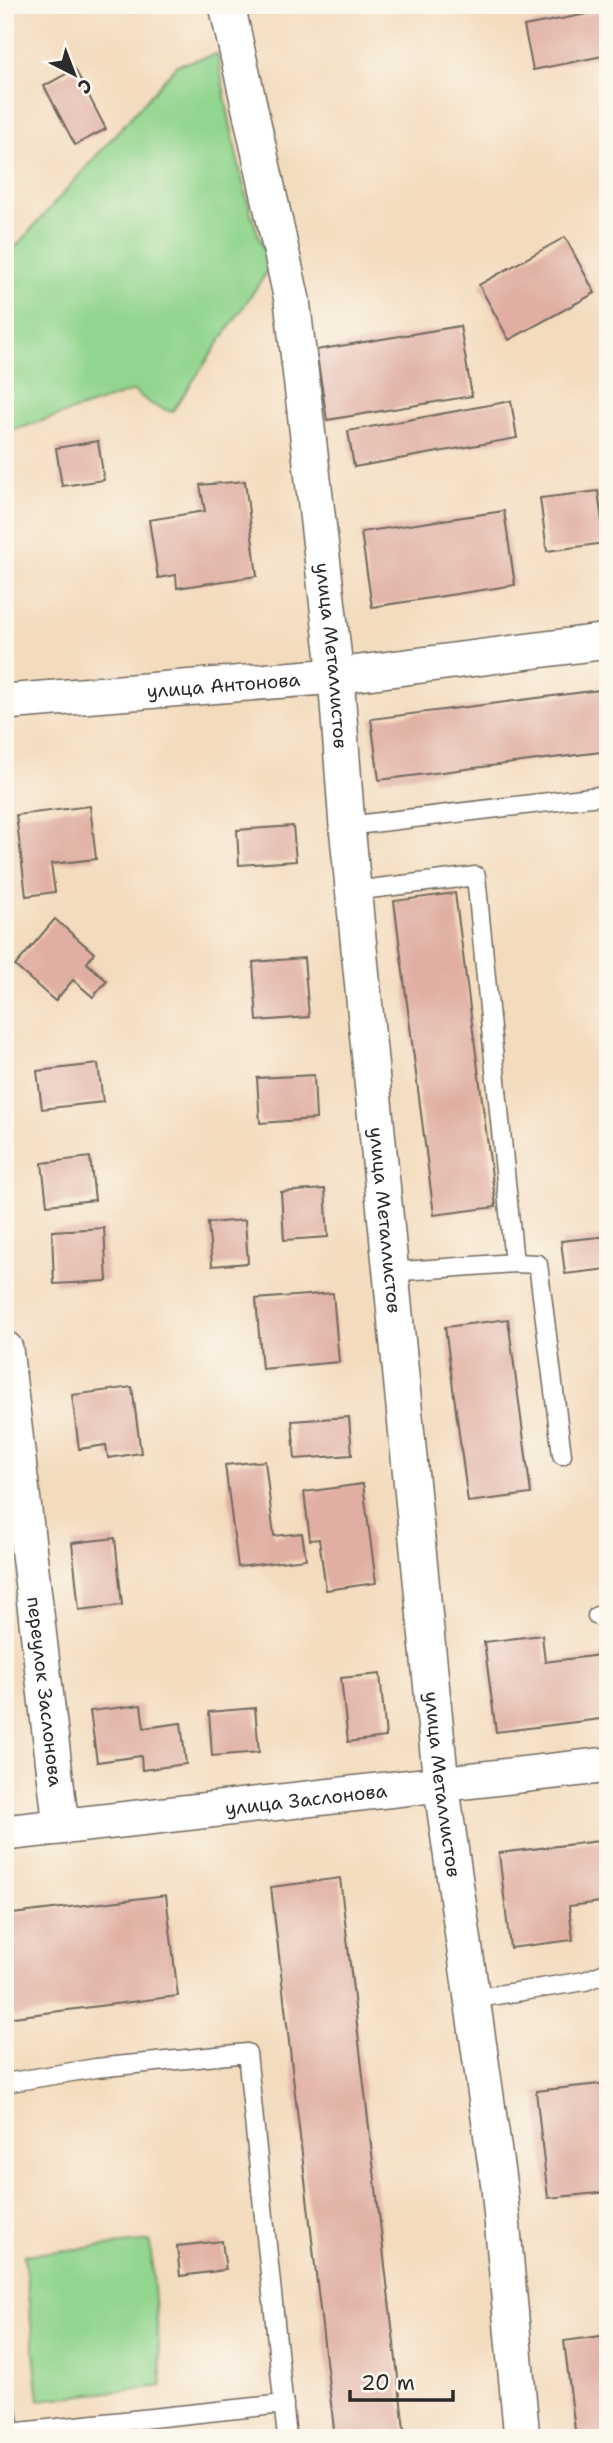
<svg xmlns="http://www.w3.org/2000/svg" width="613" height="2443" font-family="'Shantell Sans',sans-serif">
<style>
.green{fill:#92d58e;stroke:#5e805c;stroke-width:2}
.building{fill:#e0aea2}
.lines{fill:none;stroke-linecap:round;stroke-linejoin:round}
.lane-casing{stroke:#71695e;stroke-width:21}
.street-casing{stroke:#71695e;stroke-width:38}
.lane{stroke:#fff;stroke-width:18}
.street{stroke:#fff;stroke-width:35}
.labels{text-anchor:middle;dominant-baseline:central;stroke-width:7;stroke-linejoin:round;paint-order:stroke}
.street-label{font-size:19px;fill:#2b2b2b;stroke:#fbf7ec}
</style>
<rect width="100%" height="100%" fill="#fbf7ec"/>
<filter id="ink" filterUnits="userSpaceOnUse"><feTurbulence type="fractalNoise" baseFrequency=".0143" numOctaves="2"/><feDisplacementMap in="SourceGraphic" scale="14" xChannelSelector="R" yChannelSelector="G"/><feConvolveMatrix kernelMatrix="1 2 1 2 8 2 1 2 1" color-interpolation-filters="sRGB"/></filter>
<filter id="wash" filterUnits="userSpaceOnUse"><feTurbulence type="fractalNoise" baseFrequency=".00686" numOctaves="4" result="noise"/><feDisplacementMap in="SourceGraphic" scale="28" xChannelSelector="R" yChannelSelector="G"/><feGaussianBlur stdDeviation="1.57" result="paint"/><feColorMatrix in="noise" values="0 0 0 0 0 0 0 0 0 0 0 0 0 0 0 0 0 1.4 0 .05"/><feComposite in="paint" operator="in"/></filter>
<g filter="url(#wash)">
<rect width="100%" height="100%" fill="#f3dbbd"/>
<g class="green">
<path d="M217,54C231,123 241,202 271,266L172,412L153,405L133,391L5,433V259L177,65Z"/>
<polygon points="150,2241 162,2386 39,2400 24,2255"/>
</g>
<g id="blocks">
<g class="building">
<polygon points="608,10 608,55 533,70 524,26"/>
<polygon points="75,69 106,129 75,145 44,86"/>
<polygon points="565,237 595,293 509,340 479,285"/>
<polygon points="460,326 472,396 327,420 316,350"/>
<polygon points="511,401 517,438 354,467 348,431"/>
<polygon points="98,441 104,480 62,486 56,448"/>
<polygon points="245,481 257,576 177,588 176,575 158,578 149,520 205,511 200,485"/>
<polygon points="598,491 605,543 547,551 540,498"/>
<polygon points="504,511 515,585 372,607 361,532"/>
<polygon points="608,689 608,751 379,780 371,719"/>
<polygon points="90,806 96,859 51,864 55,892 26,896 16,815"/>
<polygon points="293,826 296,861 239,865 237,830"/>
<polygon points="455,893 496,1207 434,1215 394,901"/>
<polygon points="55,919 94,953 87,963 107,981 93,997 73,980 55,1001 15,966"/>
<polygon points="304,958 309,1017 257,1021 253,962"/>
<polygon points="98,1064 103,1102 42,1109 37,1071"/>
<polygon points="314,1075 316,1119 260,1123 257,1078"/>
<polygon points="90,1157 95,1200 47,1205 42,1163"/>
<polygon points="325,1189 328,1237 284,1240 281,1192"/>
<polygon points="245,1220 248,1263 212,1266 208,1223"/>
<polygon points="104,1228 107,1281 54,1284 52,1231"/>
<polygon points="608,1236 608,1269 565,1274 561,1241"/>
<polygon points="333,1293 339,1362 262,1369 256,1299"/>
<polygon points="508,1319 531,1494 468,1502 445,1327"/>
<polygon points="132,1387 141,1453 108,1458 106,1445 79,1449 72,1395"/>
<polygon points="349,1417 352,1455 295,1459 292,1421"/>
<polygon points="265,1461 274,1536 302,1533 306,1559 238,1567 225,1465"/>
<polygon points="363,1484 376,1583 326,1590 319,1539 310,1540 304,1492"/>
<polygon points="115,1538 122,1605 79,1610 72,1543"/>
<polygon points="542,1635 545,1662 608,1654 608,1718 496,1732 484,1642"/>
<polygon points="380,1674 386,1737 348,1742 341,1678"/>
<polygon points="141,1705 144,1728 181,1723 186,1764 142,1770 141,1756 97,1762 90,1711"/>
<polygon points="255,1708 259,1752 212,1756 209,1712"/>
<polygon points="608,1840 608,1901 569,1906 573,1940 510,1948 499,1853"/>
<polygon points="340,1878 405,2438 335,2438 271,1887"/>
<polygon points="166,1895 178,1996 5,2018 5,1915"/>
<polygon points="608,2083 608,2192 548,2198 536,2091"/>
<polygon points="222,2241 226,2270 180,2276 177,2246"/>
<polygon points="608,2335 608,2438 576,2438 564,2341"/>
</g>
</g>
</g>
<g filter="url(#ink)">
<use href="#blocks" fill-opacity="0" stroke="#71695e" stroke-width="2"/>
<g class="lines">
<g class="lane-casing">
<g id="lane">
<polyline points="347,826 608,795"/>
<polyline points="353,891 476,876 514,1263"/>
<polyline points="389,1272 514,1263 538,1264 562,1455"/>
<polyline points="597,1616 608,1615"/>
<polyline points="472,1999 585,1981 608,1972"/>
<polyline points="5,2083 96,2068 247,2053 287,2438"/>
<polyline points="5,2392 10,2433 284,2404"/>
</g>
</g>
<g class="street-casing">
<g id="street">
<path id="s1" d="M227,5L292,300L336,676L347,826L441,1783L499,2187L522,2438"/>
<path id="s2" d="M5,702L336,676L608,641"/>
<path id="s3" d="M5,1349L61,1826"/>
<path id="s4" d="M5,1833L608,1765"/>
</g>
</g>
<use href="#lane" class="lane"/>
<use href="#street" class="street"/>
</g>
</g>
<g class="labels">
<g class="street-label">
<text stroke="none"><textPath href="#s1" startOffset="660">улица Металлистов</textPath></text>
<text stroke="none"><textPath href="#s2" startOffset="219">улица Антонова</textPath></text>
<text stroke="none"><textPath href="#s1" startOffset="1227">улица Металлистов</textPath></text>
<text stroke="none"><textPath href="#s3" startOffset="345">переулок Заслонова</textPath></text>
<text stroke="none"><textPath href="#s1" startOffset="1794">улица Металлистов</textPath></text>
<text stroke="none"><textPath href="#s4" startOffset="303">улица Заслонова</textPath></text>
</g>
</g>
<rect width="613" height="2443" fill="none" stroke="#fbf7ec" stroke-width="28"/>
<g transform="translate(74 74) rotate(138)" stroke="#fbf7ec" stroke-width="5" paint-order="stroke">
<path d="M0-5L12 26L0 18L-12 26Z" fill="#2b2b2b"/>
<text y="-10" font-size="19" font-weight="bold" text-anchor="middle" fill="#2b2b2b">С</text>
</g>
<path d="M350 2390v10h103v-10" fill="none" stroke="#2b2b2b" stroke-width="3.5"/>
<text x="361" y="2390" font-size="21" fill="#2b2b2b" stroke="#fbf7ec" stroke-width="5" paint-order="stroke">20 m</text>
</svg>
